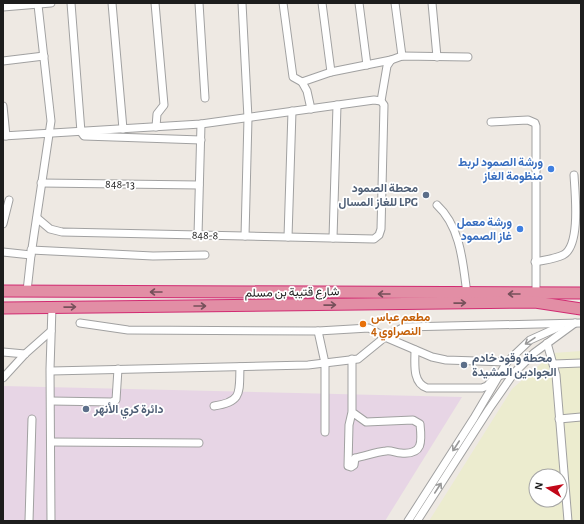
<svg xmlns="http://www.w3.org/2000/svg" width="584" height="524" font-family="'Alegreya Sans',Vazirmatn,sans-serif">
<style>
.industrial{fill:#e7d5e5}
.farmland{fill:#ececcf;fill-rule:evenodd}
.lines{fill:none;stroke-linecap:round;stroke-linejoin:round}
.minor-casing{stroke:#a1a1a1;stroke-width:9}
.highway-casing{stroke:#d12b72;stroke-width:13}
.minor{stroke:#fff;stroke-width:7}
.highway{stroke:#e28ea5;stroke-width:11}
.oneway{stroke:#76505a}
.oneway2{stroke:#999}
.shop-dot{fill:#3f7fe0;stroke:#fff;stroke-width:1.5}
.service-dot{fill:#5c6f8a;stroke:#fff;stroke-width:1.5}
.food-dot{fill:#e8710a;stroke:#fff;stroke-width:1.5}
.labels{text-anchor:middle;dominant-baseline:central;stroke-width:3.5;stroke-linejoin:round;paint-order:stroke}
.shop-label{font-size:12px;font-weight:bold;fill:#366cbe;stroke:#fff;text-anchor:end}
.street-label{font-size:12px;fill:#1d1d1d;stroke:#fff}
.service-label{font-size:12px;font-weight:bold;fill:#4e5e75;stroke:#fff;text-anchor:start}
.food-label{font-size:12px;font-weight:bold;fill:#c56008;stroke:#fff;text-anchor:start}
</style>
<rect width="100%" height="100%" fill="#eee9e3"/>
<polygon class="industrial" points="3,386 462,397 385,521 3,521"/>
<path class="farmland" d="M581,351V521H429L512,389L553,353ZM536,476H560V500H536Z"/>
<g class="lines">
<g class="minor-casing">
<g id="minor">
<polyline points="71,3 81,132 84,136 201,140"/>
<polyline points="112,3 123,129"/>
<polyline points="155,3 164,105 157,114 156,127"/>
<polyline points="199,3 205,98"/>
<polyline points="242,3 248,118 245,236"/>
<polyline points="283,3 293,77 302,82 331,72 391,60"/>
<polyline points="322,3 331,72"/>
<polyline points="359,3 367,65"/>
<polyline points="395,3 402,56"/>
<polyline points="432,3 437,57"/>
<polyline points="3,7 51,3"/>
<polyline points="3,61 44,56"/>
<polyline points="302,82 307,91 311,109"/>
<polyline points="381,101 387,66 391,60 402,56 468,57"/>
<polyline points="3,106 6,136"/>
<polyline points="491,122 528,120 535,123 536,126 536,294"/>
<polyline points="3,136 201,124 374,100 381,101 384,105 381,229 379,235 374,239 62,232 50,229 37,218"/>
<polyline points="41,183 199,185"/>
<path d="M437,205C461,227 463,264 467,294"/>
<polyline points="3,224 9,200"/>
<polyline points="198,235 201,124"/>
<polyline points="288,237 292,111"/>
<polyline points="333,238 337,105"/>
<polyline points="31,250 153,256 205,255"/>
<polyline points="3,252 31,255"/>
<path d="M535,262C544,260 555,259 563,255C581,246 575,193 574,175"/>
<polyline points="27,291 31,255 51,121 38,5"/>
<polyline points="80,323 128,330 318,331 369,328 385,337 432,357 446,360 507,362"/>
<polyline points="318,331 325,363 325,432"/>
<polyline points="547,343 556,375 568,521"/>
<path d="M415,350C415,363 412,383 427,388H482L487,386L496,376L514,373"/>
<polyline points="3,352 25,354"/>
<polyline points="554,364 581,363"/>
<polyline points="51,371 308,365 358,359 385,337 404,327 581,323"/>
<polyline points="3,378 25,354 51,331"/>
<polyline points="51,401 112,402 116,400 118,369"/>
<path d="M214,406C243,402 239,392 240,367"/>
<path d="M352,412L366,422L413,420L420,424C422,442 423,455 401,453C396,453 391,450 386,451C376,452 365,456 355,458L354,465L351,467L348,466L349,425L352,412V359"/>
<polyline points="559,419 581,417"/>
<polyline points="51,442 199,443"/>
<polyline points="29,521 32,419"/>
<polyline points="51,521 50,369 52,307"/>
<polyline points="408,521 474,418 507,362 530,340 561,326"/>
<polyline points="417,521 489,409 514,373 534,353 575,323"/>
</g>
</g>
<g class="highway-casing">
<g id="highway">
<polyline points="3,291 581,293"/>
<polyline points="3,308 535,302 581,309"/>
</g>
</g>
<use href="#minor" class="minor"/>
<use href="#highway" class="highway"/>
</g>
<defs><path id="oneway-shaft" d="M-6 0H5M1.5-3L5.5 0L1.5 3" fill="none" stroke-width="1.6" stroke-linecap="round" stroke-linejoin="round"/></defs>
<g class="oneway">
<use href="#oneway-shaft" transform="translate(156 292) rotate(-180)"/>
<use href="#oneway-shaft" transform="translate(384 294) rotate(-180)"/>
<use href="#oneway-shaft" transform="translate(514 294) rotate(180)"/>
<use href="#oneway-shaft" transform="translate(460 303) rotate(-1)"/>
<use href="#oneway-shaft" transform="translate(330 305) rotate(-1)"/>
<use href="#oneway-shaft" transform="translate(200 306)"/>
<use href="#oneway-shaft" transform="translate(70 307) rotate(-1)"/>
</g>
<g class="oneway2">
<use href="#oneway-shaft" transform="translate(530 341) rotate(146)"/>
<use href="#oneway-shaft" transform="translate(456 446) rotate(123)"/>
<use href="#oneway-shaft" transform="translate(438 488) rotate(-57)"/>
</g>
<g class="shop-dot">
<circle cx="551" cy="169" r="4"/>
<circle cx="520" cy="229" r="4"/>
</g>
<g class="service-dot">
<circle cx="426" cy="195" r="4"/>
<circle cx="464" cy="365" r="4"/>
<circle cx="86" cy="409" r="4"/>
</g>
<circle class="food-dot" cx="363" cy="324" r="4"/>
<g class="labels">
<g class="shop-label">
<text x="543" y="162">ورشة الصمود لربط<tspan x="543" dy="14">منظومة الغاز</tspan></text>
<text x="512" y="222">ورشة معمل<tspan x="512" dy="14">غاز الصمود</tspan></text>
</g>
<g class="street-label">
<text transform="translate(120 184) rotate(1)">848-13</text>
<text transform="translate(205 235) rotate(1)">848-8</text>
<text transform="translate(292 292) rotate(-1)">شارع قتيبة بن مسلم</text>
</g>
<g class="service-label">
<text x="418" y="188" text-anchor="end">محطة الصمود<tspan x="418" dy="14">للغاز المسال LPG</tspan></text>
<text x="472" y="358">محطة وقود خادم<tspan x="472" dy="14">الجوادين المشيدة</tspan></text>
<text x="94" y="409">دائرة كري الأنهر</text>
</g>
<g class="food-label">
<text x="371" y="317">مطعم عباس<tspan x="371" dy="14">النصراوي 4</tspan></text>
</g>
</g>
<rect width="584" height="524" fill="none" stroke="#1d1d1d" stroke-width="8"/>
<g transform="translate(548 488) rotate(281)"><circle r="19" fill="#ffffff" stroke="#a5a5a5"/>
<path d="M0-3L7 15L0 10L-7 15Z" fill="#c20819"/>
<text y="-6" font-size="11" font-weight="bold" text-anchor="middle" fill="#1d1d1d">N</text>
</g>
</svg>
